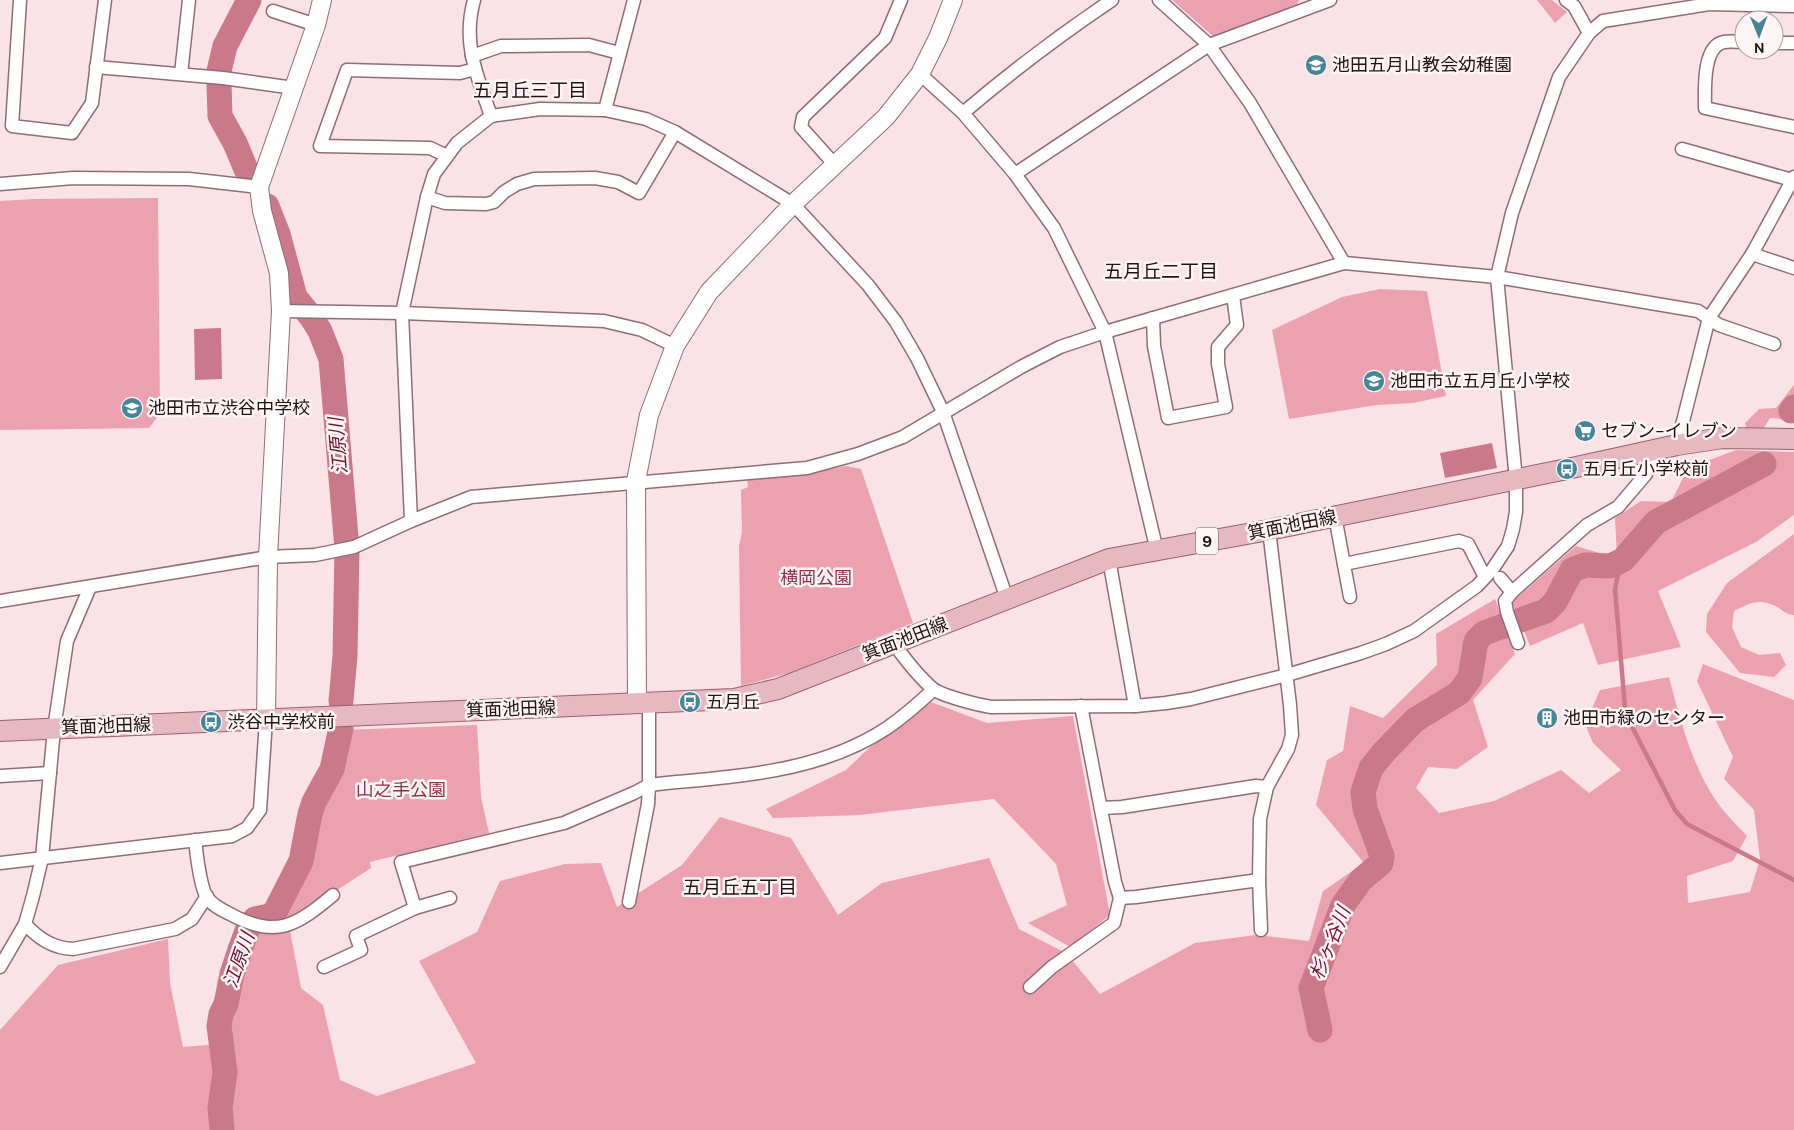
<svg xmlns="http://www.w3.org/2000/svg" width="1794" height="1130" font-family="'DM Sans','Noto Sans JP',sans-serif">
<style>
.green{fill:#eba1b0}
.water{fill:#ca798b}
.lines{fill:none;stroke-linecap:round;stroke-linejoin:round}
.stream{stroke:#ca798b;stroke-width:4.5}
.river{stroke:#ca798b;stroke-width:25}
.street-casing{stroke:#8f6d74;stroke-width:15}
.secondary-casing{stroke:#8f6d74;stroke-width:20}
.primary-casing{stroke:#96616c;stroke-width:22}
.street{stroke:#fff;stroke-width:12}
.secondary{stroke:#fff;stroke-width:18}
.primary{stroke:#e6b9c2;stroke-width:20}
.labels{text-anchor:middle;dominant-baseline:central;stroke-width:5;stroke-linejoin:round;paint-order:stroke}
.shield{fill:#fdf5f6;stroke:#625759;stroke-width:1}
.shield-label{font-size:16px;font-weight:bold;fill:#201316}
.poi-label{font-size:18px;fill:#201316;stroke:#fdf5f6;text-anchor:start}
.street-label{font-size:18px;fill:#201316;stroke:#fdf5f6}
.park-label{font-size:18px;fill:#902f4c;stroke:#fdf5f6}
.neighbourhood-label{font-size:19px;fill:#201316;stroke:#fdf5f6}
.water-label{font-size:19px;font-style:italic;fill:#720f33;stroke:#fdf5f6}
</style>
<rect width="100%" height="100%" fill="#fae3e7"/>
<g class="green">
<polygon points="1172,0 1299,0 1296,7 1214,37"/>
<polygon points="1537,0 1552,0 1567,12 1555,23"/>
<polygon points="158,198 160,414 149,428 0,430 0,201 34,199"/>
<polygon points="1380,289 1427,291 1446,396 1413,403 1377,405 1289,419 1272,330 1342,297"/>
<polygon points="1794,385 1794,420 1770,418 1762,431 1747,432 1745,423 1759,409 1776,408"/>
<polygon points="1736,450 1794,452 1794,515 1756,542 1658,591 1681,647 1598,665 1583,623 1530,646 1512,602 1576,546 1617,558 1615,518 1641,501 1671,502 1688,468"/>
<polygon points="846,466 861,469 913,623 789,673 741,686 739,546 742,532 741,490 748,487 747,478 797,476"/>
<path d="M1794,534V615C1785,615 1781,608 1773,605C1758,598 1748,604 1734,611L1732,627L1741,647L1759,655L1780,653L1786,665L1774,677L1740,673L1706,632L1707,614L1727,583Z"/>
<path d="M1495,599L1515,654L1473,700L1488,747L1457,769L1428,767L1416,788L1439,813L1494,801L1561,770L1589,793L1621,770L1593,743L1585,724L1600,690L1669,677C1681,722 1693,772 1723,810C1730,819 1739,827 1747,836L1733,861L1687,876L1688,903L1750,892L1760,859L1754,810L1724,779L1733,757L1697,681L1703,664L1794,700V1130H0V1030L58,965L168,939L170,983L183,1047L218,1044L251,920L290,931L301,988L323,1005L340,1080L377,1096L476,1063L419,961L477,932L500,881L565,864L601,863L617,907L682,865L720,817L791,838L838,915L882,883L989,858L1019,929L1066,953L1100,994L1195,943L1256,935L1309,941L1323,891L1364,863L1316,805L1327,760L1343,751L1350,706L1383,718L1437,665L1436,634Z"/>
<polygon points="931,702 987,723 1073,716 1110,915 1070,947 1028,923 1067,905 1056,864 994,799 860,815 773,818 766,809 846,770 869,748"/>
<polygon points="477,725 481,797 489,833 370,862 371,868 294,918 282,921 261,921 274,916 281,908 304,862 311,812 335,767 342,730"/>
</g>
<g class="water">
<polygon points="221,328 222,379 195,380 194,329"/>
<polygon points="1492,443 1497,468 1445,478 1440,453"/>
</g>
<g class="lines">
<polyline class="stream" points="1623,560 1619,570 1615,589 1625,708 1630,723 1675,810 1687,824 1794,880"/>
<g class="river">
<polyline points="248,174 235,143 220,116 219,84 219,71 225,46 249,0"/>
<polyline points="267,206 278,234 295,297 312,318 320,331 331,359 347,549 345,656 341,701"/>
<polyline points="1791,411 1794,407"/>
<polyline points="1320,1030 1311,988 1343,905 1361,880 1381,863 1382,856 1365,809 1363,792 1371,768 1384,752 1415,720 1459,693 1470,678 1476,641 1484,633 1546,611 1555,602 1572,570 1585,565 1610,566 1623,560 1656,522 1764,464"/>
<polyline points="222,1130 220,1108 225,1072 219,1026 221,1014 226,1004 232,974 241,947 248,928 255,919 269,916 275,912 301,861 310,814 314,802 332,769 341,728"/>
</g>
<g class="street-casing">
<g id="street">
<polyline points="20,0 12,126 72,133 92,103 105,0"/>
<path d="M474,0C462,44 477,75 491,116"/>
<polyline points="1159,0 1209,45 1250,103 1344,263"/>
<polyline points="1566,0 1574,6 1589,33"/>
<polyline points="273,11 316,25"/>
<path d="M1744,42C1738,42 1730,41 1724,42C1702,46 1705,91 1705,108L1794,127"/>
<polyline points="1774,43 1794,43"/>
<polyline points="472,56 501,46 589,45 619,53"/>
<polyline points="96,67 223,78 294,88"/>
<polyline points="181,74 189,0"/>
<polyline points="920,74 963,113 1015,174 1054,228 1105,332 1157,551"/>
<polyline points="605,110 634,0"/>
<path d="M963,113C1011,72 1060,35 1112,0"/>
<polyline points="1682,149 1792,180"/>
<polyline points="447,156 430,148 320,146 347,70 460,73 475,69"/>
<polyline points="835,165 801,127 803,117 885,38 901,0"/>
<polyline points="1015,174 1209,45 1330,0"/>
<polyline points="0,184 73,178 189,179 259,187"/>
<polyline points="427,197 445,203 486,204 494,202 504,192 517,184 534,179 595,178 618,182 639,193 675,132"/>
<polyline points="1752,254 1794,268"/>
<polyline points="281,311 402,313 604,321 642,330 675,346"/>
<polyline points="1153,318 1154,346 1168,418 1226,407 1218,364 1218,347 1237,325 1233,296"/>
<polyline points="1677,445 1709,318 1752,254 1794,177"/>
<polyline points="1335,516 1350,597"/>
<polyline points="411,521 402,313 427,197 434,174 457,143 491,116 540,109 605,110 646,119 675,132 793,204 868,285 896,322 917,358 943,412 1007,599"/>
<polyline points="1109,559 1135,706"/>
<polyline points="1344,564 1459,541 1468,544 1485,577"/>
<polyline points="1500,578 1512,592"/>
<polyline points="0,601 268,557 315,555 354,547 411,521 471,497 807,468 858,454 903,437 1021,367 1060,347 1105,332 1344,263 1497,277 1698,311 1719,325 1774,344"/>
<polyline points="1518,643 1507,612 1505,601 1512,592 1587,525 1618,507 1646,474 1655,450"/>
<path d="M894,644C905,659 918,676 932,688C941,696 979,705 991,707L1135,706L1166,703L1191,699L1287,675L1361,653L1386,644L1414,631L1477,586L1492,570L1508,546L1513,529L1516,512V480L1497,277L1512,213L1559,77L1589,33L1603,21L1709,4L1794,6"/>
<polyline points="1081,706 1115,882 1120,898 1136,897 1259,880"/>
<polyline points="0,776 50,773"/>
<polyline points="1101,808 1122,807 1256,786 1267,787"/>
<path d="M195,840C197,856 199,881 206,896C211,905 222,910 230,914C276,939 296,926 333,895"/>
<polyline points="0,863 232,836 247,828 260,810 266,720"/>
<polyline points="629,902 648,804 649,785 649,703"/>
<polyline points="415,908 450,898"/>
<path d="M25,924C39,939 53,948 73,949L175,929L192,919L207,896"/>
<polyline points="1261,930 1259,880 1260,819 1267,787 1288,749 1292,735 1290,705 1269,530"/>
<polyline points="0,967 25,924 33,896 42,858 54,729 67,641 90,587"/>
<path d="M324,967L361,950L356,936L415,908L401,862L564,823L634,793L649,785C730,776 816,775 887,728C903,717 919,703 933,690"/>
<polyline points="1030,987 1052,967 1114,923 1120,898"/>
</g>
</g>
<g class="secondary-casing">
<g id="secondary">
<polyline points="637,704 636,481 649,415 675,346 709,292 793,204 886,117 920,74 938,38 953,0"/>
<polyline points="266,720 268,557 281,311 279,273 262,211 259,187 316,25 322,0"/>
</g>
</g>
<g class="primary-casing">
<polyline id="primary" points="0,731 734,699 778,689 1109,559 1269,530 1567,469 1677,445 1723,438 1794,439"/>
</g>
<use href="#street" class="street"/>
<use href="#secondary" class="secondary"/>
<use href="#primary" class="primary"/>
</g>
<defs>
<g id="school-disc" transform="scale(1.125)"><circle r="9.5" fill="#448697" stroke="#fdf5f6"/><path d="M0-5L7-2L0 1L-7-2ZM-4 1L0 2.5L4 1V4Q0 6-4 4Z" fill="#fff"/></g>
<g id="supermarket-disc" transform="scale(1.125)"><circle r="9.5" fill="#448697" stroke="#fdf5f6"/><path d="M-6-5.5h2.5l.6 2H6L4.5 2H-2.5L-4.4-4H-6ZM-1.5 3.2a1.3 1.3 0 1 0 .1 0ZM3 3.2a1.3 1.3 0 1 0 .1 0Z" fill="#fff"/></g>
<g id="bus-disc" transform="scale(1.125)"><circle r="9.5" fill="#448697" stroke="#fdf5f6"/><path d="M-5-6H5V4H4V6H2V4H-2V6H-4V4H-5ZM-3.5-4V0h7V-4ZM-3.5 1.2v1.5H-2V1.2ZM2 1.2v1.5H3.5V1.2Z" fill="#fff"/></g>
<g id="building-disc" transform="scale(1.125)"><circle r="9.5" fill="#448697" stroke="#fdf5f6"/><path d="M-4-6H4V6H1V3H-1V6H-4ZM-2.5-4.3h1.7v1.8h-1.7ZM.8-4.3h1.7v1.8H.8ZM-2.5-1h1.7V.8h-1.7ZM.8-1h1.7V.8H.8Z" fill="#fff"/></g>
</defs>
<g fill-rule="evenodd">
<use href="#school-disc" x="1316" y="65"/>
<use href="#school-disc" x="1374" y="381"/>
<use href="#school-disc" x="132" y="408"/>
<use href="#supermarket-disc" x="1585" y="431"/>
<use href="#bus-disc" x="1567" y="469"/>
<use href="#bus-disc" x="690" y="702"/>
<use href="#building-disc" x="1547" y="718"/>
<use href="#bus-disc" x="211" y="722"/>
</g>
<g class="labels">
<rect class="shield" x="1196" y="527.5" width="22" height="27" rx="4"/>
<g class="shield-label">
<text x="1207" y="541">9</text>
</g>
<g class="poi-label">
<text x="1332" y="65">池田五月山教会幼稚園</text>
<text x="1390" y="381">池田市立五月丘小学校</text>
<text x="148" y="408">池田市立渋谷中学校</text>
<text x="1601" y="431">セブン-イレブン</text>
<text x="1583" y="469">五月丘小学校前</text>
<text x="706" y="702">五月丘</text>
<text x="1563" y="718">池田市緑のセンター</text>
<text x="227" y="722">渋谷中学校前</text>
</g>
<g class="street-label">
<text transform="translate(1292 525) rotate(-11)">箕面池田線</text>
<text transform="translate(905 639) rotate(-21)">箕面池田線</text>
<text transform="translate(511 709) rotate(-2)">箕面池田線</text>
<text transform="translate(106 726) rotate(-2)">箕面池田線</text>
</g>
<g class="park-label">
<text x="816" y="578">横岡公園</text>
<text x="401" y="790">山之手公園</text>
</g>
<g class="neighbourhood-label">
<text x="530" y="90">五月丘三丁目</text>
<text x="1161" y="271">五月丘二丁目</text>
<text x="740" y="887">五月丘五丁目</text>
</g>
<g class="water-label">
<text transform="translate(338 446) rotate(-95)">江原川</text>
<text transform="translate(1330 943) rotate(-68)">杉ヶ谷川</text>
<text transform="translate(239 960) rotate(-71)">江原川</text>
</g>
</g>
<g transform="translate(1759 35) rotate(179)"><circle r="24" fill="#fdf5f6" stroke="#a59b9c"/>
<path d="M0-4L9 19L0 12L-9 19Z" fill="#448697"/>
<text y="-8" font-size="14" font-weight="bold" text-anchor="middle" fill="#201316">N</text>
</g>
</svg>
